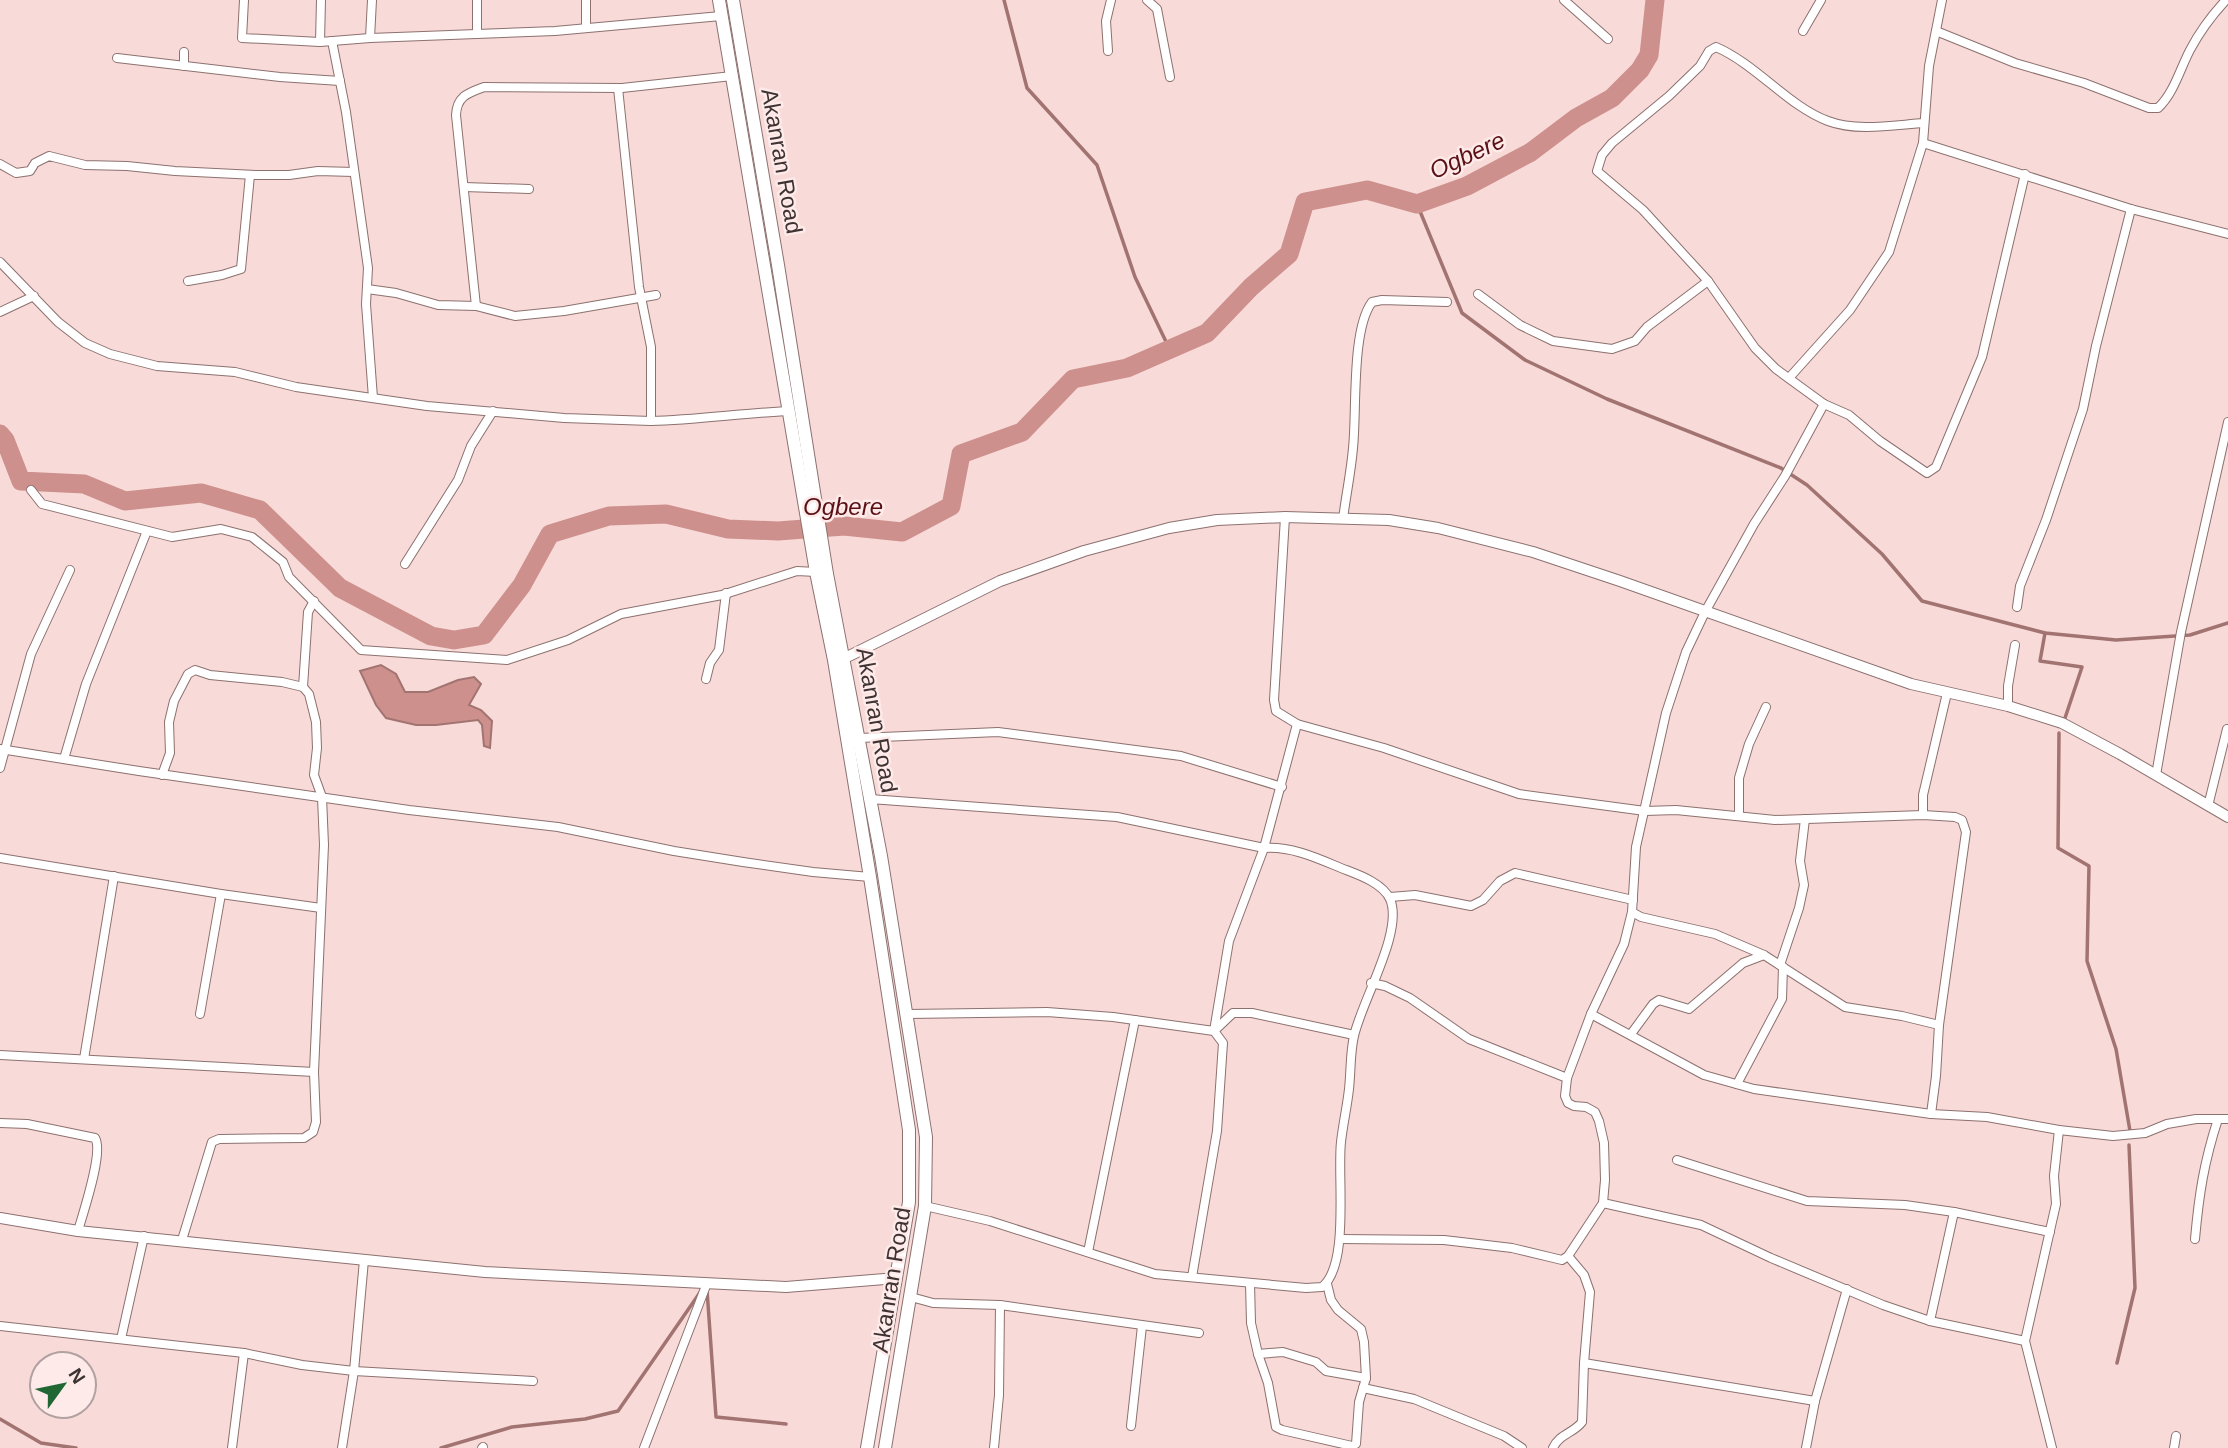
<svg xmlns="http://www.w3.org/2000/svg" width="2228" height="1448" font-family="Helvetica,sans-serif">
<style>
.water{fill:#cd908c;stroke:#a27471;stroke-width:2}
.lines{fill:none;stroke-linecap:round;stroke-linejoin:round}
.stream{stroke:#a27471;stroke-width:3.5}
.river{stroke:#cd908c;stroke-width:19}
.minor-casing{stroke:#8c716f;stroke-width:10}
.tertiary-casing{stroke:#8c716f;stroke-width:12}
.secondary-casing{stroke:#8c716f;stroke-width:14}
.minor{stroke:#fff;stroke-width:8}
.tertiary{stroke:#fff;stroke-width:10}
.secondary{stroke:#fff;stroke-width:12}
.labels{text-anchor:middle;dominant-baseline:central;stroke-width:5;stroke-linejoin:round;paint-order:stroke}
.street-label{font-size:23px;fill:#3e3332;stroke:#fdeae9}
.water-label{font-size:24px;font-style:italic;fill:#5a1015;stroke:#fdeae9}
</style>
<rect width="100%" height="100%" fill="#f8dad8"/>
<polygon class="water" points="381,665 396,674 405,692 428,692 458,680 474,677 481,684 469,705 481,710 492,721 490,748 484,746 482,725 478,720 436,725 416,725 386,718 376,705 360,671"/>
<g class="lines">
<g class="stream">
<polyline points="1004,0 1027,88 1097,165 1135,277 1170,350"/>
<polyline points="1417,204 1462,313 1525,360 1607,399 1781,468 1807,485 1882,554 1922,601 2045,633 2116,640 2190,635 2228,623"/>
<polyline points="2045,633 2040,661 2082,667 2065,718"/>
<polyline points="2059,733 2058,848 2089,866 2087,961 2116,1049 2130,1131"/>
<polyline points="707,1290 716,1417 786,1424"/>
<polyline points="2117,1363 2135,1288 2129,1145"/>
<polyline points="0,1419 41,1443 76,1448"/>
<polyline points="441,1448 512,1427 585,1419 618,1411 701,1291"/>
</g>
<polyline class="river" points="0,434 5,440 21,481 84,484 125,501 201,493 260,510 340,588 431,636 454,640 484,635 522,585 550,534 609,516 666,514 728,529 778,531 844,526 902,532 951,506 961,454 1022,432 1073,379 1127,368 1207,333 1251,287 1289,254 1305,202 1367,190 1417,204 1467,186 1531,152 1576,118 1612,98 1640,70 1649,55 1655,0"/>
<g class="minor-casing">
<g id="minor">
<polyline points="244,0 242,38 320,42 370,38 555,31 721,16"/>
<polyline points="477,0 477,34"/>
<polyline points="586,0 586,28"/>
<polyline points="1147,0 1157,9 1170,77"/>
<polyline points="1564,0 1608,39"/>
<polyline points="1803,31 1821,0"/>
<path d="M1936,31L2015,63L2084,83L2149,108H2158C2174,93 2180,69 2190,50C2200,31 2212,15 2226,0"/>
<polyline points="370,38 372,0"/>
<polyline points="332,41 346,112 368,268 366,304 373,398"/>
<polyline points="320,42 321,0"/>
<polyline points="1108,51 1106,21 1111,0"/>
<polyline points="184,52 184,66"/>
<polyline points="117,58 280,77 340,81"/>
<path d="M618,88L639,287L651,347V421C697,420 743,413 789,411"/>
<path d="M1924,123C1894,125 1857,132 1828,121C1788,106 1757,65 1716,47L1709,51L1700,66L1669,96L1612,143L1602,155L1597,171L1643,210L1708,281L1755,348L1776,369L1824,404L1849,415L1880,441L1927,473L1936,467L1982,357L2025,174"/>
<polyline points="1923,143 2131,209 2228,234"/>
<polyline points="0,164 16,173 30,171 35,163 49,156 85,165 127,166 175,171 256,175 289,175 318,171 354,172"/>
<polyline points="464,187 529,189"/>
<polyline points="0,262 58,322 85,343 110,354 157,366 235,372 296,387 427,406 564,418 651,421"/>
<polyline points="188,281 222,275 241,269 250,175"/>
<polyline points="367,289 396,293 438,305 476,306 515,316 564,311 656,295"/>
<polyline points="1478,294 1520,325 1553,341 1612,349 1635,341 1647,327 1708,281"/>
<path d="M476,306L456,115C457,96 468,93 484,87L622,88L732,76"/>
<polyline points="0,312 34,296"/>
<polyline points="1789,378 1850,310 1889,252 1923,143 1929,66 1942,0"/>
<polyline points="31,490 42,504 172,537 221,529 252,537 283,562 289,577 361,650 507,660 568,640 621,614 722,595 797,571 816,572"/>
<path d="M1343,519C1346,495 1351,472 1353,448C1357,411 1351,330 1372,302L1382,300L1447,302"/>
<polyline points="405,564 458,480 471,446 493,411"/>
<polyline points="2017,607 2020,586 2046,520 2083,409 2096,346 2131,209"/>
<polyline points="706,679 710,663 719,650 726,593"/>
<polyline points="303,687 308,612 314,601"/>
<polyline points="2008,706 2008,686 2015,645"/>
<polyline points="1297,724 1384,748 1519,794 1645,811 1676,810 1775,820 1923,815 1955,817 1962,820 1966,832 1939,1025 1936,1076 1931,1114"/>
<polyline points="859,738 998,732 1181,756 1282,787"/>
<polyline points="0,749 139,771 409,810 558,827 674,851 743,862 813,872 870,877"/>
<polyline points="64,759 86,684 147,531"/>
<polyline points="0,768 31,654 70,570"/>
<polyline points="162,775 170,753 169,722 174,701 188,674 195,670 210,675 282,682 303,687 309,694 316,722 317,748 314,775 322,797 324,845 314,1072 316,1122 313,1132 304,1138 219,1139 212,1142 182,1240"/>
<polyline points="2156,775 2181,632 2228,422"/>
<path d="M870,799L1117,817L1264,848C1291,846 1317,858 1341,868C1356,874 1382,882 1390,899C1404,931 1362,1000 1354,1036C1350,1053 1351,1071 1349,1089C1347,1107 1343,1124 1341,1142C1337,1176 1350,1265 1322,1287L1306,1288L1155,1274L990,1221L925,1206"/>
<polyline points="2208,806 2227,729"/>
<polyline points="1923,815 1923,795 1947,693"/>
<polyline points="1739,816 1739,778 1749,744 1766,707"/>
<polyline points="0,858 221,894 321,908"/>
<polyline points="1390,897 1415,895 1471,906 1483,900 1500,881 1515,873 1633,900"/>
<polyline points="1632,912 1641,917 1715,934 1764,955 1845,1007 1902,1016 1939,1025"/>
<polyline points="1780,965 1799,908 1804,885 1800,861 1805,819"/>
<polyline points="1371,983 1385,986 1410,998 1469,1039 1567,1078"/>
<polyline points="200,1014 221,894"/>
<polyline points="907,1014 1047,1012 1113,1017 1214,1031 1233,1013 1252,1013 1354,1035"/>
<polyline points="1591,1014 1704,1075 1754,1089 1931,1114 1987,1117 2059,1130 2113,1136 2145,1133 2167,1124 2196,1119 2228,1119"/>
<polyline points="1631,1034 1653,1004 1659,1000 1689,1009 1743,963 1764,955"/>
<polyline points="0,1055 314,1072"/>
<polyline points="84,1059 114,876"/>
<polyline points="1737,1084 1782,999 1783,967"/>
<path d="M0,1123L27,1124L95,1138C104,1152 83,1213 78,1231"/>
<polyline points="1677,1160 1807,1201 1905,1205 1954,1212 2050,1232"/>
<polyline points="1603,1203 1701,1225 1771,1258 1883,1305 1930,1321 2025,1341"/>
<polyline points="1340,1239 1444,1240 1512,1248 1562,1260 1568,1256 1603,1203 1605,1180 1604,1143 1599,1121 1595,1112 1586,1107 1574,1106 1568,1103 1565,1096 1567,1078 1591,1014 1624,944 1632,912 1636,847 1666,713 1686,652 1705,612 1754,524 1785,476 1824,404"/>
<path d="M2195,1239C2199,1194 2204,1162 2218,1119"/>
<polyline points="1088,1252 1135,1020"/>
<polyline points="1192,1277 1217,1131 1223,1043 1214,1031 1229,941 1264,848 1297,724 1276,711 1274,700 1285,517"/>
<polyline points="1250,1283 1251,1323 1258,1354 1268,1383 1276,1427 1282,1430 1352,1446 1356,1444 1359,1402 1366,1378 1364,1342 1361,1329 1338,1310 1331,1300 1327,1284"/>
<polyline points="911,1297 933,1303 1000,1305 1199,1333"/>
<polyline points="1930,1321 1954,1212"/>
<polyline points="0,1326 244,1353 302,1365 354,1371 533,1381"/>
<polyline points="121,1339 144,1236"/>
<polyline points="1258,1354 1283,1352 1316,1362 1326,1371 1366,1378"/>
<polyline points="1584,1363 1815,1401"/>
<polyline points="1363,1388 1414,1399 1504,1436 1522,1448"/>
<polyline points="1131,1426 1142,1326"/>
<polyline points="232,1448 244,1353"/>
<polyline points="342,1448 354,1371 364,1260"/>
<polyline points="482,1448 483,1447"/>
<polyline points="644,1448 707,1283"/>
<polyline points="994,1448 999,1395 1000,1305"/>
<path d="M1553,1448C1559,1434 1574,1433 1582,1422L1584,1363L1590,1292L1584,1275L1568,1256"/>
<polyline points="1806,1448 1815,1401 1847,1289"/>
<polyline points="2052,1448 2025,1341 2056,1204 2054,1176 2059,1130"/>
<polyline points="2174,1448 2176,1436"/>
</g>
</g>
<g class="tertiary-casing">
<g id="tertiary">
<polyline points="845,658 1000,581 1084,551 1169,528 1217,520 1285,517 1389,520 1438,528 1533,552 1620,581 1911,684 2008,706 2062,723 2120,754 2228,817"/>
<polyline points="0,1218 78,1231 485,1272 786,1287 897,1278"/>
</g>
</g>
<g class="secondary-casing">
<g id="secondary">
<polyline points="719,0 816,572 834,660 870,877 909,1130 909,1202 867,1448"/>
<polyline points="733,0 778,265 827,574 881,856 926,1137 925,1206 885,1448"/>
</g>
</g>
<use href="#minor" class="minor"/>
<use href="#tertiary" class="tertiary"/>
<use href="#secondary" class="secondary"/>
</g>
<g class="labels">
<g class="street-label">
<text transform="translate(782 161) rotate(80)">Akanran Road</text>
<text transform="translate(877 720) rotate(80)">Akanran Road</text>
<text transform="translate(891 1280) rotate(-81)">Akanran Road</text>
</g>
<g class="water-label">
<text transform="translate(1467 155) rotate(-25)">Ogbere</text>
<text x="843" y="506">Ogbere</text>
</g>
</g>
<g transform="translate(63 1385) rotate(57)"><circle r="33" fill="#fdeae9" stroke="#b1a1a0" stroke-width="2"/>
<path d="M0-5L12 26L0 18L-12 26Z" fill="#216734"/>
<text y="-10" font-size="19" font-weight="bold" text-anchor="middle" fill="#3e3332">N</text>
</g>
</svg>
